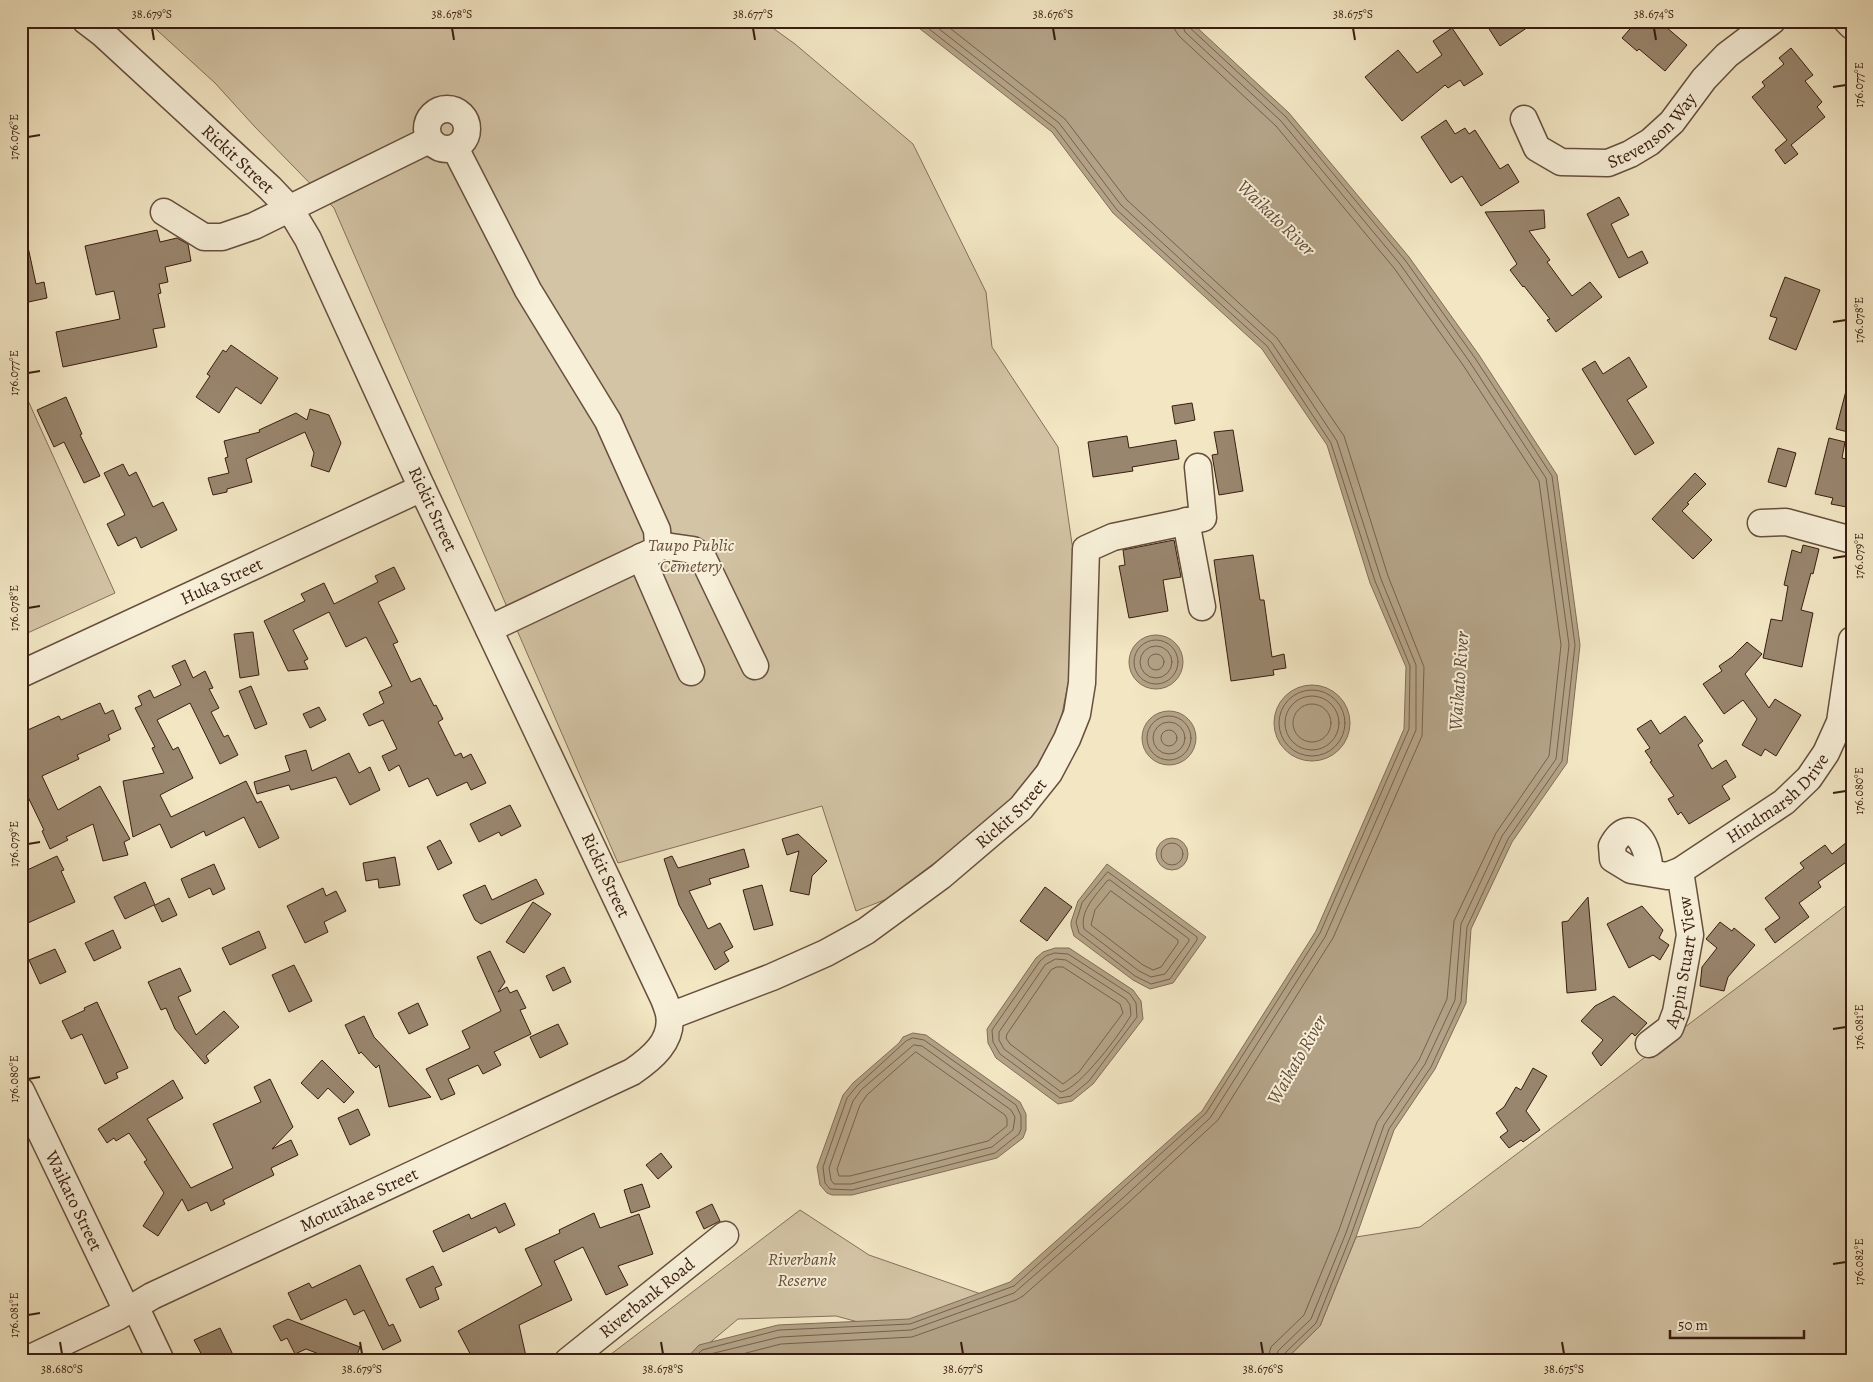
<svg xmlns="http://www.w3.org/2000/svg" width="1873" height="1382" font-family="Alegreya,serif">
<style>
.green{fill:#d3c4a5;stroke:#86705b}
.water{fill:#b3a286;stroke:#826d57}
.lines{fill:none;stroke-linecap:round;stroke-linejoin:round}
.shore{stroke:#76604c;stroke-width:1}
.building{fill:#99866e;stroke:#391d11}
.minor-casing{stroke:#674f3e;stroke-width:29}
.minor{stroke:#f7efd8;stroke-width:26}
.ticks{fill:none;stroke:#391d11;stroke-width:2}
.labels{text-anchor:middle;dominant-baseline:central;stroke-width:4;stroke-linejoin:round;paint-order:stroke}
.street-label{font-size:18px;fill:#391d11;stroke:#f7efd8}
.park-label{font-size:18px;font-style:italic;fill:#674f3d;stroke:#f7efd8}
.water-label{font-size:19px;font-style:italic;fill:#644c3a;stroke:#f7efd8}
.neatline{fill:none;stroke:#391d11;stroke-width:2}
.ticks-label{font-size:12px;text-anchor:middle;fill:#391d11}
</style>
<rect width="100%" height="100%" fill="#f2e6c3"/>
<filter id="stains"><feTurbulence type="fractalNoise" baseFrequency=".004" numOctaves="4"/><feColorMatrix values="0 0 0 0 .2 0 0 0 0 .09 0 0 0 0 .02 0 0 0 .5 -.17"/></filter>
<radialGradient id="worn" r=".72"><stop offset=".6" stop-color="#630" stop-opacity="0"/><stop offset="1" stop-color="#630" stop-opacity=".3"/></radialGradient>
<g class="green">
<polygon points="147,21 763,21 795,44 913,144 986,292 992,347 1058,447 1082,613 1060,724 1019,798 887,899 856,911 822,806 618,863 334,208 255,127 215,83"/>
<polygon points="21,385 115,593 21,636"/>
<polygon points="1852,901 1852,1361 1284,1361 1320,1326 1356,1237 1420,1227"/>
<polygon points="800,1210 869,1255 981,1294 884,1329 836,1316 738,1319 688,1361 602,1361"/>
</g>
<g class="water">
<polygon points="910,21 1190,21 1289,113 1409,257 1479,355 1557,475 1580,645 1567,763 1512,842 1471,929 1466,1003 1435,1069 1394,1130 1356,1237 1320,1326 1284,1361 684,1361 699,1345 778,1325 909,1319 1010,1282 1202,1111 1316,931 1404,729 1406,667 1370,583 1327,445 1262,349 1113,213 1052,132"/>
<circle cx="1156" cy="662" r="27"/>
<circle cx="1312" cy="723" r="38"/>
<circle cx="1169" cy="738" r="27"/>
<circle cx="1172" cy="854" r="16"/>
<polygon points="1107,864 1206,937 1173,983 1150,989 1133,980 1074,936 1071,926 1071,922 1078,901"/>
<polygon points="1055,948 1069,948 1133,990 1141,1001 1143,1019 1093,1084 1072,1101 1058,1104 996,1058 988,1043 987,1029 1036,958 1043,952"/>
<polygon points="913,1033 926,1035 1020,1102 1026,1114 1026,1130 1023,1138 997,1158 852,1195 832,1195 827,1193 820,1185 817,1167 843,1095 853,1083 899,1043 903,1037"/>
</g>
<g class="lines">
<g class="shore">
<polyline points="1173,21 1175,30 1179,36 1276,126 1394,268 1463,365 1539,481 1561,645 1549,756 1496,833 1454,921 1447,999 1419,1060 1377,1122 1339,1230 1304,1315 1271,1347 1267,1361"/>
<polyline points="1181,21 1185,32 1281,121 1400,264 1469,361 1546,478 1569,645 1556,759 1502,836 1461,924 1455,1000 1425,1064 1384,1125 1346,1233 1311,1319 1278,1351 1275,1361"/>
<polyline points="1187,21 1189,27 1286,117 1405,260 1475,358 1552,476 1575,645 1562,761 1508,839 1467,927 1461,1002 1431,1067 1389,1129 1351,1235 1316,1323 1283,1355 1281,1361"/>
<circle cx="1156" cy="662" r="22"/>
<circle cx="1156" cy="662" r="16"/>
<circle cx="1156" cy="662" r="8"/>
<circle cx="1312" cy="723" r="33"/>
<circle cx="1312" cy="723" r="27"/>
<circle cx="1312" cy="723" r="19"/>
<circle cx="1169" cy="738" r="22"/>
<circle cx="1169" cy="738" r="16"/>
<circle cx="1169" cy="738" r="8"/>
<circle cx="1172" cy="854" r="11"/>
<polygon points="1108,872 1197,937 1197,940 1170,979 1151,984 1135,976 1079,933 1076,922 1082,903"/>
<path d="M1110,880L1189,939V941L1165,974L1151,977L1139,971L1084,929C1079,911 1097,894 1107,881Z"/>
<polygon points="1111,891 1178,940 1178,943 1161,967 1153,970 1143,965 1091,925 1095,910"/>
<polygon points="1055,953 1068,954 1130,994 1136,1003 1137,1017 1089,1081 1071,1096 1060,1098 1000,1054 993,1042 992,1030 1040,961 1046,956"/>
<path d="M1056,959L1066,960L1126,999L1130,1005L1131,1015C1121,1033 1080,1088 1061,1092L1004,1049L999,1040V1032L1045,965Z"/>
<polygon points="1057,967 1063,967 1120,1004 1123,1013 1079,1072 1063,1084 1010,1044 1006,1038 1007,1034 1051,970"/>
<polygon points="913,1038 924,1040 1016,1105 1021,1116 1021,1129 1019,1134 995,1153 852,1190 830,1189 825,1183 823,1167 847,1098 857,1086 906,1041"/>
<polygon points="914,1045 922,1046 1011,1110 1015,1117 1013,1130 992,1147 851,1184 834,1184 831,1180 829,1168 853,1101 861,1090"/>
<polygon points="916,1052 1005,1115 1007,1119 1007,1126 988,1141 850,1176 839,1176 837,1169 860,1105 867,1095"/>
<polyline points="691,1361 702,1350 779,1330 910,1324 1014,1286 1206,1113 1320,933 1409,729 1410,666 1375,581 1331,443 1267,346 1117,210 1055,128 919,21"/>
<polyline points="700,1361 706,1355 780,1337 911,1330 1014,1293 1123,1198 1210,1118 1325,937 1416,730 1416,665 1381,579 1337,441 1272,343 1121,205 1059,123 929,21"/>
<polyline points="715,1361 781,1344 912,1337 1016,1300 1023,1296 1128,1203 1218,1120 1333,938 1422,736 1424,667 1388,576 1344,436 1277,338 1127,200 1065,119 941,21"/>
</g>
</g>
<g class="building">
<polygon points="1484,21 1537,21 1500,46"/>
<polygon points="1637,21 1659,21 1687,45 1665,71 1639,49 1637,51 1622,38"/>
<polygon points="1452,28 1483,74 1464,86 1460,80 1448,88 1445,85 1402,121 1365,77 1398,50 1417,73 1442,55 1433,41"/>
<polygon points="1791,48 1813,75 1805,81 1822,102 1817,107 1825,117 1791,145 1798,154 1785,164 1775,150 1787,140 1752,97 1765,86 1762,82 1784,64 1779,58"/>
<polygon points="1446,120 1455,134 1465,128 1469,134 1475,130 1500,169 1508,164 1519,182 1481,206 1462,176 1451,183 1421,137"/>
<polygon points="1619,197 1629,215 1611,224 1628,258 1642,251 1648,263 1619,278 1587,214"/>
<polygon points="1544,210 1545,228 1529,231 1550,260 1547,262 1572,296 1590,282 1602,297 1556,332 1547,320 1550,319 1524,286 1523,287 1510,270 1517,264 1485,212"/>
<polygon points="157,230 160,242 177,238 188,244 191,261 165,267 168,282 159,284 161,293 158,294 165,327 153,329 157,347 63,367 56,332 120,319 114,291 96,295 85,246"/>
<polygon points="21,247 28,247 36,284 44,282 47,298 24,303 21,292"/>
<polygon points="1785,277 1820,290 1796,350 1769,339 1777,318 1770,316"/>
<polygon points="231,345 278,378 261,404 236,387 219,413 196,397 210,376 207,374 223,350 226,352"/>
<polygon points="1629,357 1647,387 1627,400 1654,443 1635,455 1582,369 1595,361 1603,374"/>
<polygon points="1847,387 1852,387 1852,433 1836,429"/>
<polygon points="66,397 82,434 80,435 100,476 84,483 64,442 54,447 37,410"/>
<polygon points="1192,403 1195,420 1175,424 1172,406"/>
<polygon points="310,409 329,415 341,443 329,472 311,466 314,453 305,432 246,459 252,482 227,489 227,492 213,495 208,478 229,473 225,458 228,457 224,441 260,432 259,430 296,413 307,420"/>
<polygon points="1233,430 1243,491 1219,495 1212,455 1218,454 1214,432"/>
<polygon points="1127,436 1129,448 1176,440 1179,459 1132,467 1133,471 1093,477 1088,442"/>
<polygon points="1829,438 1845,442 1842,458 1851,460 1847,472 1852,474 1852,508 1831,504 1833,498 1815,494"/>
<polygon points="1778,448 1796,453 1786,487 1768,482"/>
<polygon points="123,464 129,476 136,472 153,507 163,502 177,530 141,548 136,537 118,546 107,524 125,515 104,473"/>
<polygon points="1695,473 1706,484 1687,503 1689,504 1682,511 1712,540 1693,559 1652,519"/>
<polygon points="1174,540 1181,577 1163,580 1168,611 1129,618 1119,566 1125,565 1123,550"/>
<polygon points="1803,545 1819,549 1813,574 1811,573 1801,610 1813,613 1802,667 1763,658 1771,619 1782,621 1788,586 1784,585 1792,550 1801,553"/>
<polygon points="1253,555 1260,600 1264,600 1272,657 1284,654 1286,668 1273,670 1274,675 1231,681 1214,560"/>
<polygon points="394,567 405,589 378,602 398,642 393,644 411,682 420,678 434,706 436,705 443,719 438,722 455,756 461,753 463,758 471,754 486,783 471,790 467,782 437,796 428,778 409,787 399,765 389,771 382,756 397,749 383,720 369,726 363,714 384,703 379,692 392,686 366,637 346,647 329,612 293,630 308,659 304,661 308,669 288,671 264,621 305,601 301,594 324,583 334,604 378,582 375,576"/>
<polygon points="253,632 259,675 240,678 234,634"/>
<polygon points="1747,642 1762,654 1745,674 1769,708 1775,699 1801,715 1776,756 1765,749 1761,756 1742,745 1757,719 1743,700 1724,714 1703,684 1722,671 1719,666 1732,657"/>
<polygon points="185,660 193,678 205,671 213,688 209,689 219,708 211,712 224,737 228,735 238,755 220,764 190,703 157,720 173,750 178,747 193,778 160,795 171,817 246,781 257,803 261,801 279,838 259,848 244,817 206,836 204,831 171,848 160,824 133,837 123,781 164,773 152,748 155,747 135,708 142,705 138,696 150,690 154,698 181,685 172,666"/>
<polygon points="251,686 267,724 255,729 239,691"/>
<polygon points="100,703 105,714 113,710 121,729 108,735 110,740 77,755 79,759 42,776 58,810 100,786 130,839 124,842 128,855 103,861 93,824 66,837 68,840 50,849 42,831 44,830 28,797 25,798 21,790 21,733 59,716 61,720"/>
<polygon points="319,707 326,720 310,728 303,714"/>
<polygon points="1685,716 1703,741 1698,745 1712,769 1726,760 1736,777 1722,786 1730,799 1689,824 1681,812 1678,815 1668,799 1674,796 1650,762 1652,761 1645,751 1650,748 1637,729 1651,720 1660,734"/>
<polygon points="306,750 312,771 349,753 359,773 370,767 380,790 350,805 336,777 291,790 289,785 257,794 254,782 290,771 285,756"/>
<polygon points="510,805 521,826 501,836 499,832 479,842 470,824"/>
<polygon points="798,834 827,861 812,876 809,895 790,891 799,851 787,855 782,839"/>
<polygon points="1852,838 1852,858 1818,882 1821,887 1799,903 1809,917 1775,943 1765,929 1780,918 1765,898 1804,868 1800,863 1825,845 1832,854"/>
<polygon points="440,840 452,863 438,870 427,847"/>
<polygon points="744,849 749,867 709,879 711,884 689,891 708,929 720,923 733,947 724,952 729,961 715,970 679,905 664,859 672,856 678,868"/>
<polygon points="57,856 64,870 61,871 75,902 21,926 21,873"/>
<polygon points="395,857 400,885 379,888 378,879 366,881 363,863"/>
<polygon points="214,864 225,889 213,895 210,888 189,898 181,879"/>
<polygon points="536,879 544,894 481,924 475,920 463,895 485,885 492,900"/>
<polygon points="145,882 155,905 169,898 177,915 162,922 154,905 125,919 114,897"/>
<polygon points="762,885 773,925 754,930 743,890"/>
<polygon points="1045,887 1072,907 1047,941 1020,921"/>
<polygon points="323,888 326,896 336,891 346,911 324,922 328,932 305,943 287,906"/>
<polygon points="1588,897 1596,990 1567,993 1562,922 1568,921"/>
<polygon points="533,902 551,914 524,953 506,942"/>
<polygon points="1642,906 1663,930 1659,938 1669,945 1660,960 1653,955 1629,968 1607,924"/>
<polygon points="1720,922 1732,931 1734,928 1755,945 1728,977 1724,991 1700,986 1702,967 1717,948 1706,939"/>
<polygon points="113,930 121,948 94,961 85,943"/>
<polygon points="259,931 266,948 230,965 222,948"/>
<polygon points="55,949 66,972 40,984 29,960"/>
<polygon points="490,951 505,982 498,992 507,987 510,993 517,990 526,1008 520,1010 531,1034 494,1052 501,1065 483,1074 478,1065 448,1079 455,1094 441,1100 426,1069 470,1048 462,1031 501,1011 477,957"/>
<polygon points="294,965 312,1001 289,1012 272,975"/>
<polygon points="564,967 571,982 553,991 546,976"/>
<polygon points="180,968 191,991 178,997 196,1035 224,1011 239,1027 206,1056 209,1061 205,1064 175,1029 166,1008 161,1010 148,982"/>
<polygon points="1614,996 1647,1023 1635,1036 1632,1033 1601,1066 1592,1053 1603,1040 1581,1021 1595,1006"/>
<polygon points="97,1002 128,1068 116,1073 118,1078 105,1084 82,1034 71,1039 62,1021 85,1010 84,1008"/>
<polygon points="418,1003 428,1025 409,1034 398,1013"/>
<polygon points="364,1016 374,1037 431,1097 389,1107 379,1065 376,1068 361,1052 359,1054 345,1025"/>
<polygon points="558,1024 568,1044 540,1058 530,1037"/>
<polygon points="322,1060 354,1092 344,1103 328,1088 318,1099 301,1083"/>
<polygon points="1533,1068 1547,1076 1526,1111 1540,1130 1523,1142 1521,1140 1509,1148 1500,1137 1508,1131 1496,1113 1504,1107 1516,1087 1521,1090"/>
<polygon points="270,1079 293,1127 272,1149 291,1140 298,1155 271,1168 274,1175 223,1200 225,1204 211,1211 207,1202 188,1211 182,1199 158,1236 143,1226 164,1193 144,1162 147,1160 129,1133 116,1141 114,1138 107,1143 98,1129 173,1080 183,1098 147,1119 191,1188 233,1168 213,1124 261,1102 254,1087"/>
<polygon points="358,1109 370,1135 350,1145 338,1118"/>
<polygon points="661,1153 672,1167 658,1179 646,1165"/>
<polygon points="642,1184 650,1207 631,1213 624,1190"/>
<polygon points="505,1203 515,1225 499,1233 496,1227 443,1252 433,1231 469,1214 471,1219"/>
<polygon points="712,1204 720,1221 704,1229 696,1212"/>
<polygon points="594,1213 600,1228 639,1214 653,1254 618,1266 628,1285 606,1295 583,1247 554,1261 572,1300 519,1325 527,1361 474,1361 458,1331 542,1285 525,1249 560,1233 559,1230"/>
<polygon points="360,1265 389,1326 393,1324 401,1341 383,1350 364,1310 354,1315 346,1299 301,1320 288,1293 309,1283 312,1288"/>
<polygon points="433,1266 442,1285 435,1288 439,1299 420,1308 406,1279"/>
<polygon points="288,1319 360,1347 355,1361 337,1361 306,1349 295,1354 287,1338 281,1341 273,1326"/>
<polygon points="220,1328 236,1361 205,1361 194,1340"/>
</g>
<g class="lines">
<g class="minor-casing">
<g id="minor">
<polyline points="1847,21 1852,26"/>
<circle cx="447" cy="129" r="20"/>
<path id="s1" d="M1524,119L1537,148L1561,162L1608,163L1630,154L1650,142L1672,122L1704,79L1727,55L1772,21"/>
<polyline points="455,148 528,290 608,421 657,530 658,545 654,551 489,629"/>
<polyline points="164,212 204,237 222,237 254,226 429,140"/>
<polyline points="1186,521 1202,607"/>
<polyline points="1761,523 1786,522 1852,540"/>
<polyline points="658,545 693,550 702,556 755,666"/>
<polyline points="641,557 691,672"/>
<path id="s2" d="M21,674L422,488"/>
<path id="s3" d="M1649,872C1651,849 1631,810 1612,846L1613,859L1631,870L1667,876L1680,871L1784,802L1809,778L1826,753L1840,722L1852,640"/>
<path id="s4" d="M670,1016L772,977L826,953L866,931L941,876L1021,808L1049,773L1067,739L1077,714L1082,683L1086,549L1113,537L1203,518L1198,467"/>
<path id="s5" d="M1649,1044L1670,1028L1676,1012L1690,935L1680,871"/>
<path id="s6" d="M21,1091L127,1311"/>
<polyline points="135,1306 161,1361"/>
<path id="s7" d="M24,1361L117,1317L152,1296L632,1072C651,1059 674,1041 669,1014C668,1009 666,1004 664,999L422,488L308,239L290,209L270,188L103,34L86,21"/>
<path id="s8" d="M568,1361L725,1235"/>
</g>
</g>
<use href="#minor" class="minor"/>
</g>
<path class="ticks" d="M152,28L154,40M452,28L454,40M753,28L755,40M1053,28L1055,40M1353,28L1355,40M1654,28L1656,40M1833,87L1846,85M28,137L40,135M1833,322L1846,320M28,373L40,371M1833,558L1846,556M28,608L40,606M1833,793L1846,791M28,844L40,842M1833,1029L1846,1027M28,1079L40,1077M1833,1264L1846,1262M28,1315L40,1313M60,1342L62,1354M360,1342L362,1354M661,1342L663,1354M961,1342L963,1354M1261,1342L1263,1354M1562,1342L1564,1354"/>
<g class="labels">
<g class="street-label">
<text stroke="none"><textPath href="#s1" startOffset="162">Stevenson Way</textPath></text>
<text transform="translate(238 159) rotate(43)">Rickit Street</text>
<text transform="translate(433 509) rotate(65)">Rickit Street</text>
<text stroke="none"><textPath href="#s2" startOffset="221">Huka Street</textPath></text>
<text stroke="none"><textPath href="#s3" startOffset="279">Hindmarsh Drive</textPath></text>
<text stroke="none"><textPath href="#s4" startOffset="401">Rickit Street</textPath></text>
<text transform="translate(606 875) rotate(65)">Rickit Street</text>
<text stroke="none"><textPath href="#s5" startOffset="94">Appin Stuart View</textPath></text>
<text stroke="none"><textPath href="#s7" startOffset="372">Motutāhae Street</textPath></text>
<text stroke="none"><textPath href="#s6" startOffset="122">Waikato Street</textPath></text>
<text stroke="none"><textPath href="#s8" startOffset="101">Riverbank Road</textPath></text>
</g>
<g class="park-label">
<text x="691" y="545">Taupo Public<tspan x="691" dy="21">Cemetery</tspan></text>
<text x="802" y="1259">Riverbank<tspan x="802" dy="21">Reserve</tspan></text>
</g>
<g class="water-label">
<text transform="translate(1276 218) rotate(44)">Waikato River</text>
<text transform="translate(1459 681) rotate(-86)">Waikato River</text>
<text transform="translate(1297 1060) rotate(-60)">Waikato River</text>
</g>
</g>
<rect width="1873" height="1382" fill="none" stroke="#f2e6c3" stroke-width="55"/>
<path d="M1670 1330v8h134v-8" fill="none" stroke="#391d11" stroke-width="2.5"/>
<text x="1678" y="1330" font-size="15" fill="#391d11" stroke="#f7efd8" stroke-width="4" paint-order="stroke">50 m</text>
<rect x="28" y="28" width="1818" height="1326" class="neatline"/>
<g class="ticks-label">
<text x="152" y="18">38.679°S</text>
<text x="452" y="18">38.678°S</text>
<text x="753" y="18">38.677°S</text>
<text x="1053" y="18">38.676°S</text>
<text x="1353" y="18">38.675°S</text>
<text x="1654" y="18">38.674°S</text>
<text transform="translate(1859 85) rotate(-90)" y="4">176.077°E</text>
<text transform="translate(14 137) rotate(-90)" y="4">176.076°E</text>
<text transform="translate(1859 320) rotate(-90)" y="4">176.078°E</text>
<text transform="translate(14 373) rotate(-90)" y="4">176.077°E</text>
<text transform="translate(1859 556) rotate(-90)" y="4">176.079°E</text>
<text transform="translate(14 608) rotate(-90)" y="4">176.078°E</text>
<text transform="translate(1859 791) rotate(-90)" y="4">176.080°E</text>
<text transform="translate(14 844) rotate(-90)" y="4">176.079°E</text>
<text transform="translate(1859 1027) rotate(-90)" y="4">176.081°E</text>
<text transform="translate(14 1079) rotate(-90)" y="4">176.080°E</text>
<text transform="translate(1859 1262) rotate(-90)" y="4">176.082°E</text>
<text transform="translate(14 1315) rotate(-90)" y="4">176.081°E</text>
<text x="62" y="1373">38.680°S</text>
<text x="362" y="1373">38.679°S</text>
<text x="663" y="1373">38.678°S</text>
<text x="963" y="1373">38.677°S</text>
<text x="1263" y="1373">38.676°S</text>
<text x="1564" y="1373">38.675°S</text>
</g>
<rect width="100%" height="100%" filter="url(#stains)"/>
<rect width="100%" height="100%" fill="url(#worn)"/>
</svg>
